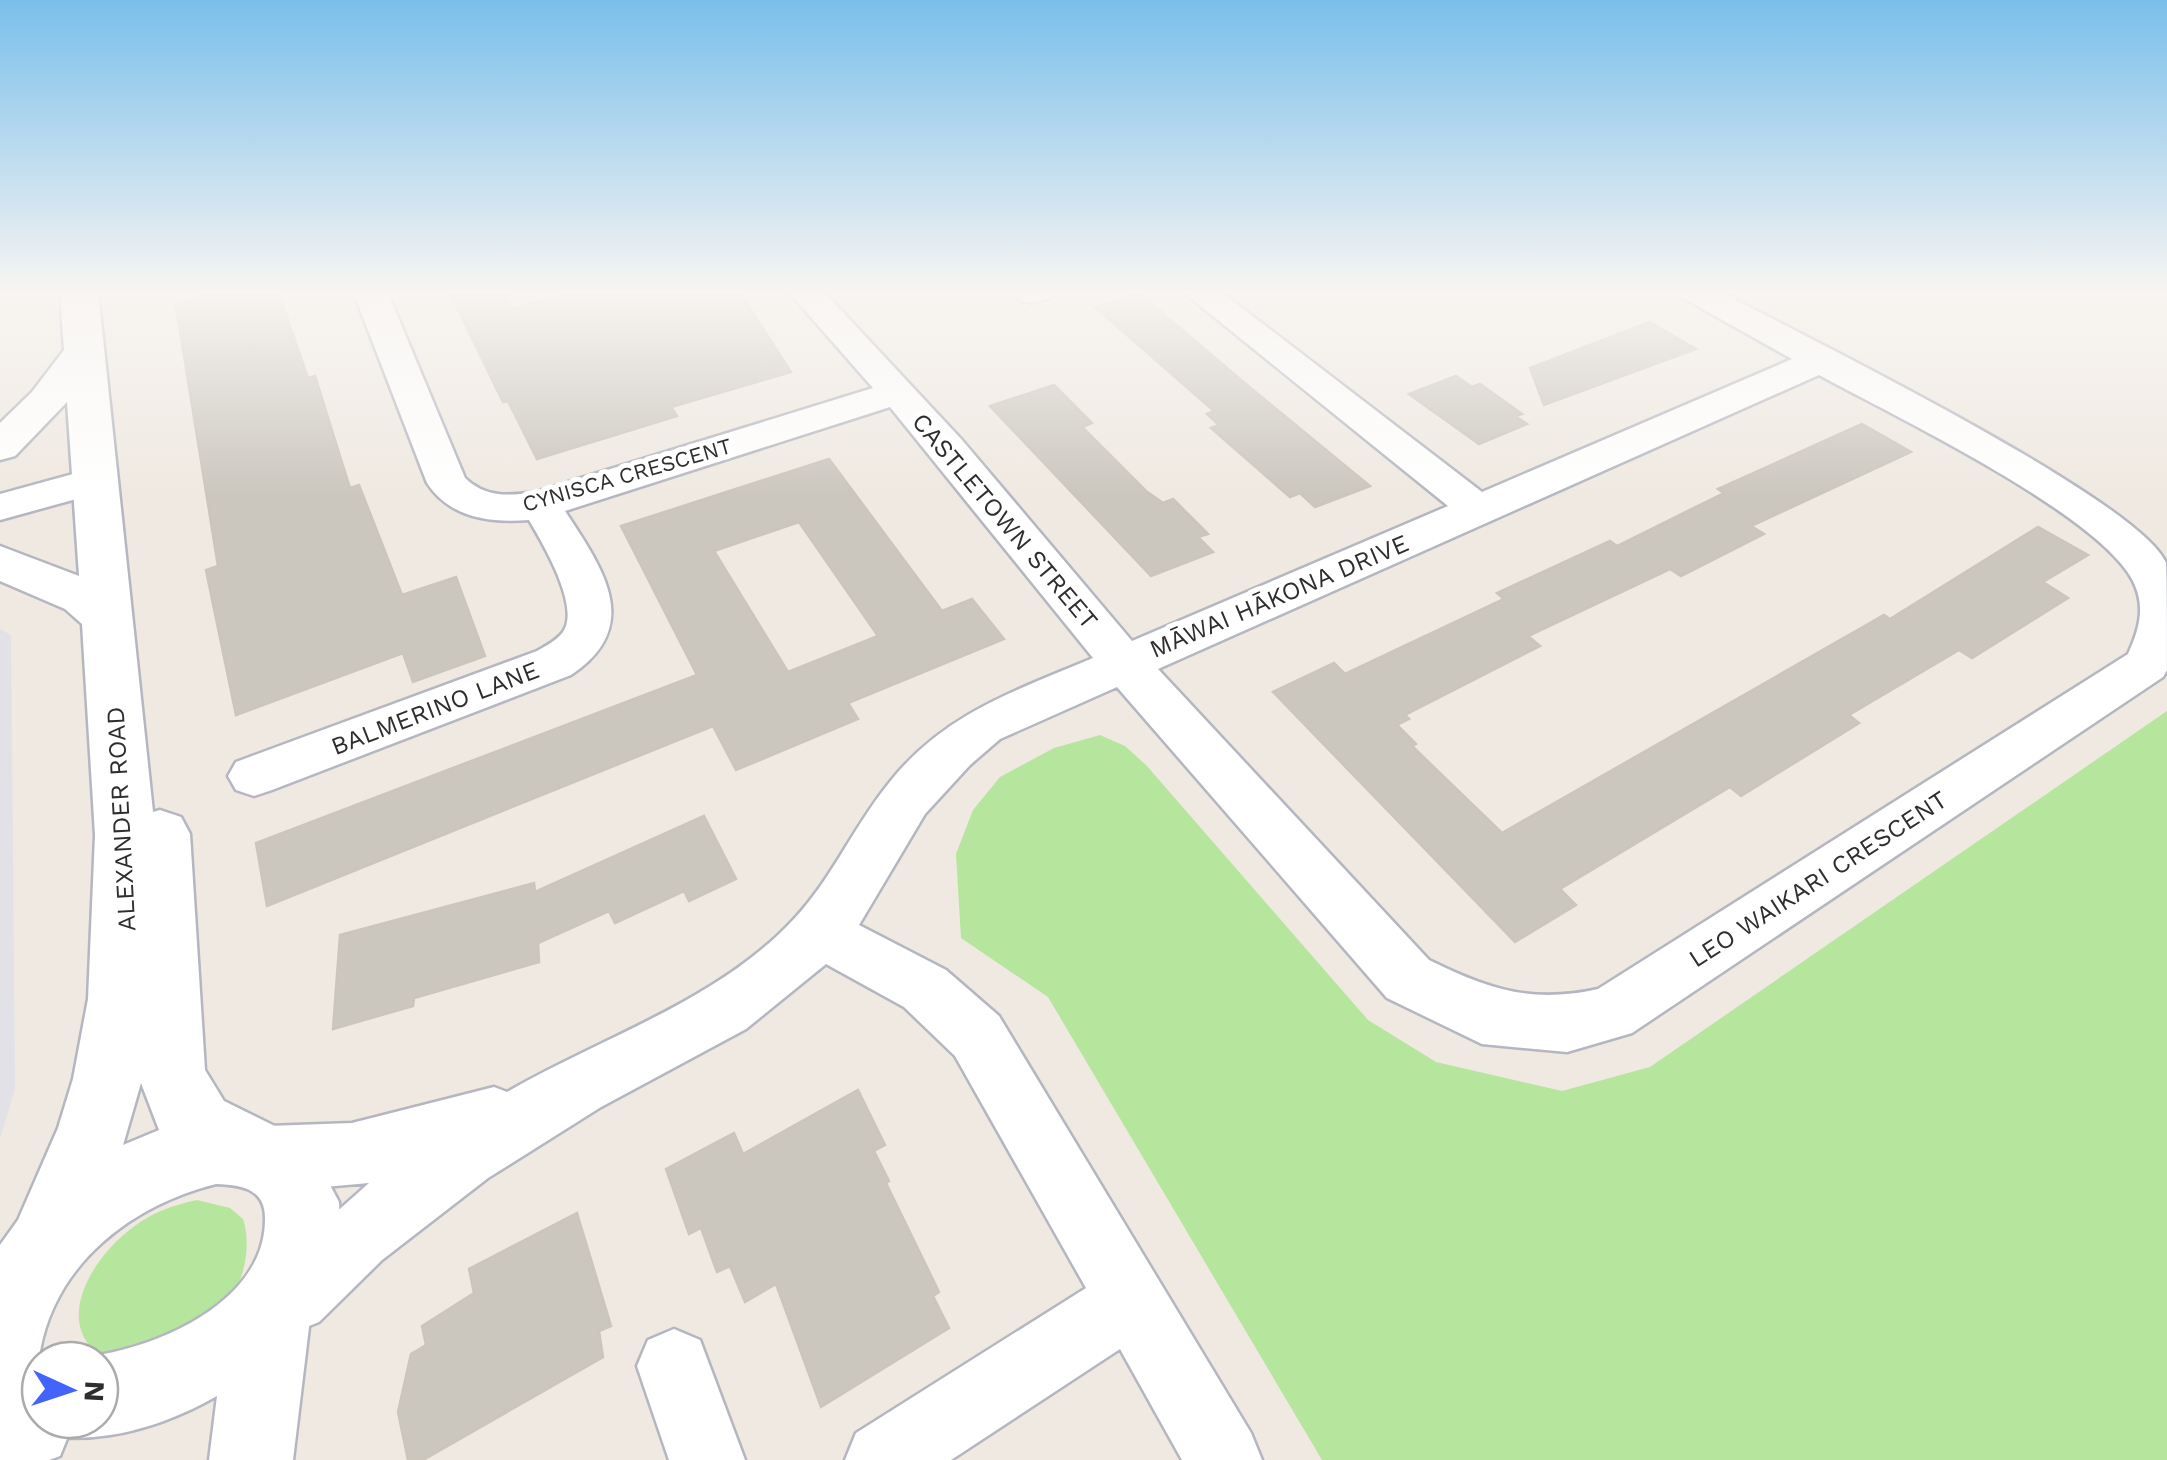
<svg xmlns="http://www.w3.org/2000/svg" width="2167" height="1460" font-family="'Work Sans',sans-serif">
<style>
.industrial{fill:#e3e1e8}
.green{fill:#b6e59e}
.building{fill:#cbc7bf;stroke:#cbc5ba;stroke-width:2.5;fill-rule:evenodd}
.lines{fill:none;stroke-linecap:round;stroke-linejoin:round}
.street-casing{stroke:#b4b7c1;stroke-width:5}
.secondary-casing{stroke:#b4b7c1;stroke-width:5}
.street{fill:#fff;fill-rule:evenodd}
.secondary{fill:#fff;fill-rule:evenodd}
.labels{text-anchor:middle;dominant-baseline:central;stroke-width:10;stroke-linejoin:round;paint-order:stroke}
.far-street-label{font-size:22px;fill:#2e2e2e;stroke:#fff}
.street-label{font-size:25px;fill:#2e2e2e;stroke:#fff}
</style>
<rect width="100%" height="100%" fill="#efe9e1"/>
<polygon class="industrial" points="0,629 11,635 15,1089 0,1139"/>
<g class="green">
<polygon points="2167,711 2167,1460 1322,1460 1048,997 961,938 956,854 973,810 1000,777 1054,748 1100,735 1125,746 1146,765 1368,1020 1436,1062 1562,1091 1650,1067"/>
<path d="M197,1200L230,1208L243,1219C255,1255 237,1310 201,1328C172,1343 134,1349 103,1358C51,1323 93,1257 132,1228C151,1213 173,1205 197,1200Z"/>
</g>
<g class="building">
<polygon points="222,291 278,291 308,378 315,376 350,488 359,485 402,595 456,577 485,656 413,682 403,653 236,715 206,570 218,566 176,306"/>
<polygon points="449,291 503,291 513,308 582,291 739,291 791,372 671,407 677,416 537,459 508,401 503,402"/>
<polygon points="1140,294 1247,385 1370,486 1315,507 1300,493 1290,497 1211,428 1219,425 1207,414 1214,411 1095,307"/>
<polygon points="1650,322 1696,349 1544,405 1530,368"/>
<polygon points="1456,376 1472,387 1480,384 1522,414 1515,416 1527,424 1479,444 1409,394"/>
<polygon points="1054,385 1092,423 1082,427 1146,491 1163,503 1173,499 1208,534 1198,537 1213,552 1151,576 990,406"/>
<polygon points="1862,424 1911,452 1751,526 1764,534 1681,576 1670,569 1528,636 1540,646 1405,715 1409,719 1397,725 1416,744 1412,746 1502,833 1884,615 1890,619 2038,527 2088,555 2043,582 2068,598 1972,658 1959,650 1849,715 1859,723 1741,796 1730,787 1560,889 1576,905 1515,942 1273,692 1334,663 1345,674 1504,599 1497,593 1610,541 1617,546 1724,493 1718,489"/>
<path d="M829,459L942,611L972,599L1004,639L848,703L858,719L736,770L713,726L267,906L256,843L697,675L621,526ZM799,522L878,636L788,672L714,551Z"/>
<polygon points="704,816 736,879 689,901 684,891 615,923 609,911 538,943 539,962 414,998 413,1006 333,1029 340,935 534,883 535,892"/>
<polygon points="858,1090 885,1145 874,1151 889,1181 886,1183 939,1292 933,1296 949,1328 821,1407 776,1284 745,1302 730,1266 717,1272 701,1228 689,1234 666,1169 734,1133 743,1154"/>
<polygon points="577,1213 611,1326 599,1331 603,1357 423,1460 408,1460 398,1412 411,1354 426,1345 422,1326 474,1293 469,1269"/>
</g>
<g class="lines">
<g class="street-casing">
<g id="street">
<path d="M353,291H387L465,478C486,498 509,496 536,492L873,388L788,291H823L962,440L1132,641L1448,506L1182,291H1220L1482,492L1792,359L1683,298L1678,291H1719C1797,333 2139,499 2166,563C2167,578 2167,649 2167,670L2163,677L1632,1033L1567,1052L1482,1044L1387,998L1117,687L1000,739L970,765L925,814L859,925L946,970L999,1016L1251,1433L1262,1460H1182L1120,1349L951,1460H845L856,1433L1086,1288L955,1056L904,1007L826,964L746,1029L601,1107L488,1178L382,1260L319,1322L294,1332L269,1322L259,1297L269,1272L369,1183L268,1192L245,1182L235,1159L245,1136L268,1126L352,1123L494,1087L507,1092C597,1040 700,1007 777,936C829,889 847,835 889,783C943,714 1015,691 1093,658L890,407L565,511C603,569 644,626 571,675L272,790L254,796L236,790L228,776L236,762L537,651C546,646 557,640 563,632C581,607 542,542 529,520C490,523 450,518 427,483ZM1819,375C1892,415 2098,513 2133,581C2146,607 2139,630 2128,654L1598,989C1531,1004 1488,989 1429,960L1158,669Z"/>
<polygon points="1016,291 1056,291 1051,298 1031,303 1019,300"/>
<polygon points="95,468 109,472 115,481 109,490 0,520 0,494"/>
<polygon points="674,1329 700,1340 745,1460 669,1460 637,1366 648,1340"/>
<polygon points="33,1391 40,1394 40,1420 67,1420 71,1429 60,1456 49,1460 0,1460 0,1399"/>
</g>
</g>
<g class="secondary-casing">
<path id="secondary" d="M60,291H98L153,812L160,810L181,817L190,834L205,1070L224,1101L307,1142L339,1202L341,1252L310,1319L293,1460H209L217,1396C150,1434 72,1453 0,1423V1245L18,1220L58,1128L73,1079L88,999L95,835L82,624L65,609L0,581V546L79,576L67,402L15,456L0,460V423L32,392L64,350ZM141,1083L159,1130L123,1145ZM216,1184C240,1185 265,1188 265,1218C266,1300 162,1346 92,1356C75,1359 54,1362 40,1351C56,1263 132,1205 216,1184ZM40,1360H100V1420H40Z"/>
</g>
<use href="#street" class="street"/>
<use href="#secondary" class="secondary"/>
</g>
<linearGradient id="sky" x2="0" y2="1"><stop stop-color="#7abfeb"/><stop offset="0.59" stop-color="#f8f5f2"/><stop offset="1" stop-color="#f8f5f2" stop-opacity="0"/></linearGradient>
<rect width="2167" height="495" fill="url(#sky)"/>
<g class="labels">
<g class="far-street-label">
<text transform="translate(627 475) rotate(-16)">CYNISCA CRESCENT</text>
</g>
<g class="street-label">
<text transform="translate(1005 521) rotate(50)">CASTLETOWN STREET</text>
<text transform="translate(1279 596) rotate(-23)">MĀWAI HĀKONA DRIVE</text>
<text transform="translate(435 708) rotate(-21)">BALMERINO LANE</text>
<text transform="translate(121 819) rotate(-93)">ALEXANDER ROAD</text>
<text transform="translate(1818 879) rotate(-33)">LEO WAIKARI CRESCENT</text>
</g>
</g>
<g transform="translate(70 1390) rotate(93)"><circle r="48" fill="#ffffff" stroke="#ababab" stroke-width="2.5"/>
<path d="M0-8L18 38L0 25L-18 38Z" fill="#4264fb"/>
<text y="-15" font-size="28" font-weight="bold" text-anchor="middle" fill="#2e2e2e">N</text>
</g>
</svg>
